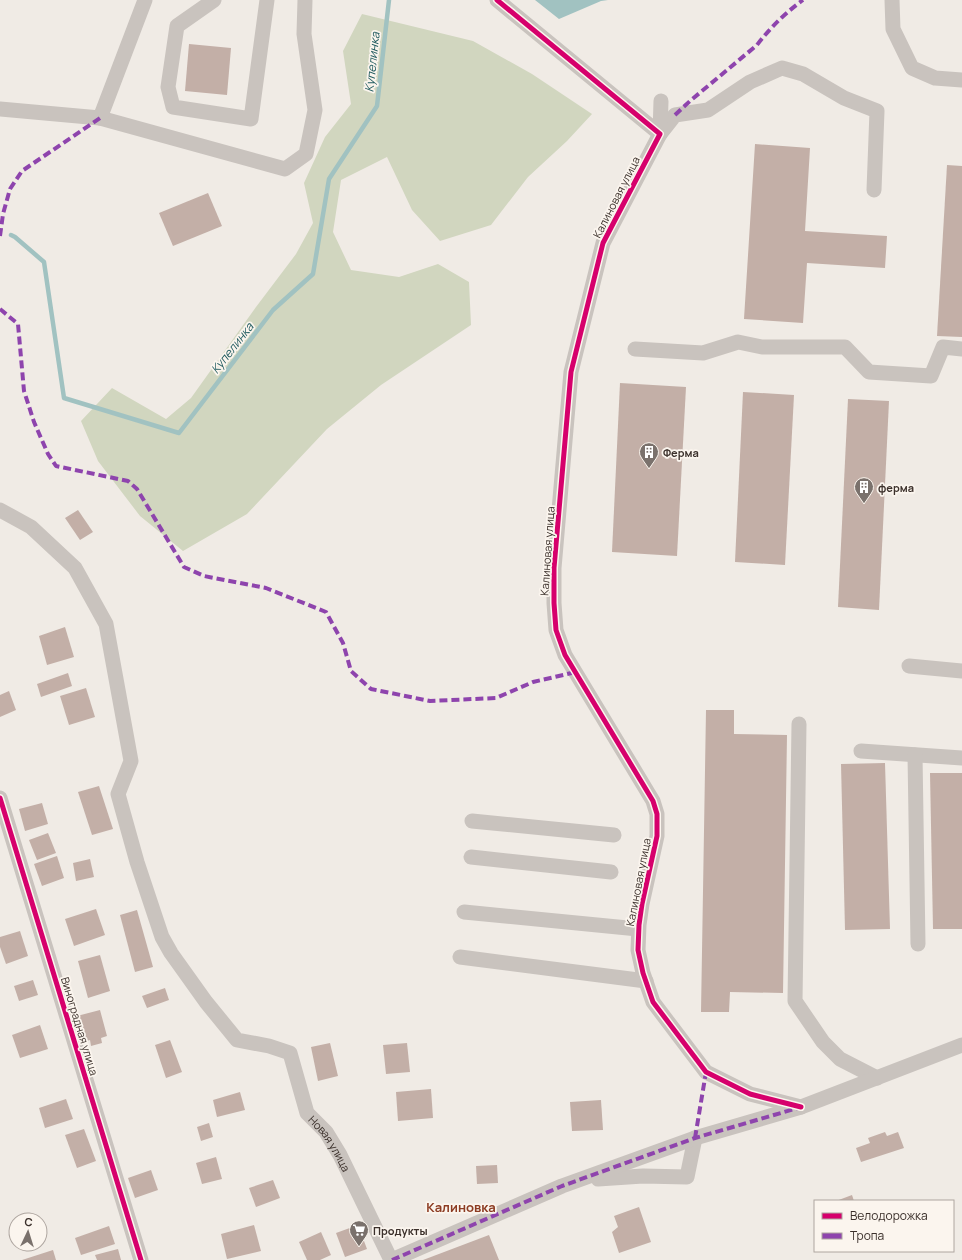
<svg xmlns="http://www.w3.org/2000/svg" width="962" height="1260" font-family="Manrope,sans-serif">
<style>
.green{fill:#d1d6bf}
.water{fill:#a1c2c1}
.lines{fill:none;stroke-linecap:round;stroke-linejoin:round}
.stream{stroke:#a1c2c1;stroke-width:4.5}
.building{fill:#c3afa7}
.minor{stroke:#c9c3be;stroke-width:15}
.quiet{stroke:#8e44ad;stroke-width:4;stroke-dasharray:8 4;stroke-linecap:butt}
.cycleway-casing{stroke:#fbf5ee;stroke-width:8}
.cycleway{stroke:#d6006c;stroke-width:5}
.labels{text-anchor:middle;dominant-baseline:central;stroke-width:3.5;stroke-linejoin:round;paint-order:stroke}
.street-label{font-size:11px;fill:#3b302b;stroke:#fbf5ee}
.poi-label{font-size:11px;font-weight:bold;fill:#3b302b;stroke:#fbf5ee;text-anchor:start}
.water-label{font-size:12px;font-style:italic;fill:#1f5a5e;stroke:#fbf5ee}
.quarter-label{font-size:13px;font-weight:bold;fill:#8c3b22;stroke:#fbf5ee}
</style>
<rect width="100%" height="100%" fill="#f0ebe5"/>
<polygon class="green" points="362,14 473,41 532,74 592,114 567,141 528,177 491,225 440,241 412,210 387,157 341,180 333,232 351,270 399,277 438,264 469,282 471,325 381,385 327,429 247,514 183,551 140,516 98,461 81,421 112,388 166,419 191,398 256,307 296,254 313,223 304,183 325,137 351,104 343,51"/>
<polygon class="water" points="535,0 608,0 601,1 559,19"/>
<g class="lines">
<polyline class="stream" points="11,235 15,237 44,262 64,398 179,433 273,310 313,274 329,179 377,106 389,0"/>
</g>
<g class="building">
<polygon points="189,44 231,48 227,95 185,91"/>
<polygon points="755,144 810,148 805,231 887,236 885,268 807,263 803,323 744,319"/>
<polygon points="947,165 962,166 962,337 937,336"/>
<polygon points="208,193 222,226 173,246 159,213"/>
<polygon points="620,383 686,387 677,556 612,552"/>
<polygon points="743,392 794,395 785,565 735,562"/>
<polygon points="848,399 889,401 879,610 838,607"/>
<polygon points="78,510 93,532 80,540 65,518"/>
<polygon points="65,627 74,657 47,665 39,636"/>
<polygon points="68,673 72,686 41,697 37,684"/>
<polygon points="86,688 95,717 69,725 60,696"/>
<polygon points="9,691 16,710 0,717 0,695"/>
<polygon points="706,710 734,710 734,734 787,735 783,993 730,992 729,1012 701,1012"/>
<polygon points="885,763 890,929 845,930 841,764"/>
<polygon points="930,773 962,773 962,929 933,929"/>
<polygon points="99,786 113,829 92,835 78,792"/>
<polygon points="42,803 48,824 25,831 19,809"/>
<polygon points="48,833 56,853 37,860 29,840"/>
<polygon points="57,856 64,878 42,886 34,864"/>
<polygon points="90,859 94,877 76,881 73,863"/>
<polygon points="96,909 105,935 74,946 65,919"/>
<polygon points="137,910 153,967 135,972 120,915"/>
<polygon points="20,931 28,956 6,964 0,947 0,937"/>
<polygon points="100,955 110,991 88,998 78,961"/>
<polygon points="33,980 38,995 19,1001 14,986"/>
<polygon points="165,988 169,1000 147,1008 142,996"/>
<polygon points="100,1010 107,1036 101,1038 102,1043 91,1046 90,1040 83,1042 77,1016"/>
<polygon points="40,1025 48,1049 20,1058 12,1035"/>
<polygon points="170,1040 182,1072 166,1078 155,1045"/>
<polygon points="330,1043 338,1076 318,1081 311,1047"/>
<polygon points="407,1043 410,1072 386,1074 383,1045"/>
<polygon points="431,1089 433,1118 398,1121 396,1092"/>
<polygon points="240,1092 245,1110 217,1117 213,1100"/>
<polygon points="66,1099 73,1119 45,1128 39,1108"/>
<polygon points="601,1100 603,1130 572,1131 570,1102"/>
<polygon points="209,1123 213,1137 201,1141 197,1127"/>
<polygon points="84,1129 96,1161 77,1168 65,1135"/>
<polygon points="885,1132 887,1136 898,1132 904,1148 861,1162 856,1148 870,1143 868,1138"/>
<polygon points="216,1157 222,1179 202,1184 196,1163"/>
<polygon points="497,1165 498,1183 477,1184 476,1166"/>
<polygon points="151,1170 158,1190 135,1198 128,1178"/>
<polygon points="273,1180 280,1198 256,1207 249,1188"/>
<polygon points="852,1195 854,1201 836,1201"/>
<polygon points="639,1207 651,1242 619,1253 612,1232 618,1227 614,1216"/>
<polygon points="254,1225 261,1251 227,1259 221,1234"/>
<polygon points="358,1225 367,1249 345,1257 336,1233"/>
<polygon points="109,1226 115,1244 81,1255 75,1238"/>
<polygon points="321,1232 331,1255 320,1260 307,1260 299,1242"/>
<polygon points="489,1235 499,1260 423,1260"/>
<polygon points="118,1249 121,1260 97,1260 95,1255"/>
<polygon points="53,1250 56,1260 22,1260"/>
</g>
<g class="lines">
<g class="minor">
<polyline points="214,0 177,26 168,87 173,107 251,119 267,0"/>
<polyline points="497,0 660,134 603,243 571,372 554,568 554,603 556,630 565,655 653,801 657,814 657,836 642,904 639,925 638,950 643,973 653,1002 706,1072 750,1094 801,1107"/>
<polyline points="892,0 893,29 912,68 935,78 962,80"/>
<polyline points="0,109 100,118 285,169 306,154 315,110 304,34 305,0"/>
<polyline points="100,118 145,0"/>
<polyline points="660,134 675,115 708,110 750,82 782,68 803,74 844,98 877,111 874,190"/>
<polyline points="660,134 661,101"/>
<polyline points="635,349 703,353 738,342 762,347 845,347 869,372 931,376 943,347 962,349"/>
<path id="s1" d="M0,510L31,527L75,568L106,624L131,761L118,794L137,862L162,937L171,953L206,1002L237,1040L269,1046L290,1053L307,1113L326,1132L340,1155L391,1260"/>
<polyline points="909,666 962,671"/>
<polyline points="799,724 795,1001 823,1042 840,1059 877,1078"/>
<polyline points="861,751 962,758"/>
<polyline points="915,755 918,944"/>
<polyline points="0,798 141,1260"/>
<polyline points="472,821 614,835"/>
<polyline points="471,857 611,872"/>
<polyline points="464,912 638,929"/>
<polyline points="460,957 646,981"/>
<polyline points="598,1179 643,1176 687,1177 695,1138"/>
<polyline points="392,1260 562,1186 695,1138 801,1107 962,1045"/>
</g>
<g class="quiet">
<path d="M675,115L690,101L757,45C770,28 785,13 803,0"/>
<polyline points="0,236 3,214 10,189 22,171 100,118"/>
<polyline points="0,309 18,324 24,391 34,422 48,454 56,466 128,481 137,489 184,567 204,576 266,588 326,612 343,643 351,671 371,689 430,701 496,698 533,682 576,672"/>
<polyline points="695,1138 706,1072"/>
<polyline points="392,1260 562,1186 695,1138 798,1108"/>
</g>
<g class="cycleway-casing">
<g id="cycleway">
<polyline points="497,0 660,134 603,243 571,372 554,568 554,603 556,630 565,655 653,801 657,814 657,836 642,904 639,925 638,950 643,973 653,1002 706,1072 750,1094 801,1107"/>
<polyline points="0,798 141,1260"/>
</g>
</g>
<use href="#cycleway" class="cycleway"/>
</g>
<defs>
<g id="building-pin" transform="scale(1)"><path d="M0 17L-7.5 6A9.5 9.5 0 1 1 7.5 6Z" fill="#7a716c" stroke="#fbf5ee"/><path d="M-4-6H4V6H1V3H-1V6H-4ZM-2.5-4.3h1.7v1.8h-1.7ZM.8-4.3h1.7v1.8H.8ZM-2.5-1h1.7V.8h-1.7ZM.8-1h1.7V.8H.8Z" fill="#fff"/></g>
<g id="supermarket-pin" transform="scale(1)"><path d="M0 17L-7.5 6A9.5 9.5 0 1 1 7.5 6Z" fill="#7a716c" stroke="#fbf5ee"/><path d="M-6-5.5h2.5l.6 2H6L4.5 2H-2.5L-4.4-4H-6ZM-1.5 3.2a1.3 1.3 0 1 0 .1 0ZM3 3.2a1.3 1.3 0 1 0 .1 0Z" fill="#fff"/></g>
</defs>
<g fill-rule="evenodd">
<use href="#building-pin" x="649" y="452"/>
<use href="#building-pin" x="864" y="487"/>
<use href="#supermarket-pin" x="359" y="1230"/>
</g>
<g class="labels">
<g class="street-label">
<text transform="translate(616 197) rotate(-63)">Калиновая улица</text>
<text transform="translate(547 551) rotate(-86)">Калиновая улица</text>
<text transform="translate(638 882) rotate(-79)">Калиновая улица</text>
<text transform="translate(80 1026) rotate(73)">Виноградная улица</text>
<text stroke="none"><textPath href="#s1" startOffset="767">Новая улица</textPath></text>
</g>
<g class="poi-label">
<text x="663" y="452">Ферма</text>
<text x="878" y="487">ферма</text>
<text x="373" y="1230">Продукты</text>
</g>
<g class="water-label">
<text transform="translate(372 62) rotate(-84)">Купелинка</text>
<text transform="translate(232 348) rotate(-52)">Купелинка</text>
</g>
<g class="quarter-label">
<text x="461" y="1207">Калиновка</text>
</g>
</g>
<rect x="814" y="1200" width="140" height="52" fill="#fbf5ee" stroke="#aea6a0"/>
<rect x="822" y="1213" width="20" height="6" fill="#d6006c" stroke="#aea6a0"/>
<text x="850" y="1220" font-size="12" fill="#3b302b">Велодорожка</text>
<rect x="822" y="1233" width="20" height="6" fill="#8e44ad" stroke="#aea6a0"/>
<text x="850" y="1240" font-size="12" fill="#3b302b">Тропа</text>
<g transform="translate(28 1232) rotate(4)"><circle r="19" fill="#fbf5ee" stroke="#aea6a0"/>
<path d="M0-3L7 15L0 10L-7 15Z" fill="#7a716c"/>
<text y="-6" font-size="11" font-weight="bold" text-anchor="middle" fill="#3b302b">С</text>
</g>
</svg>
